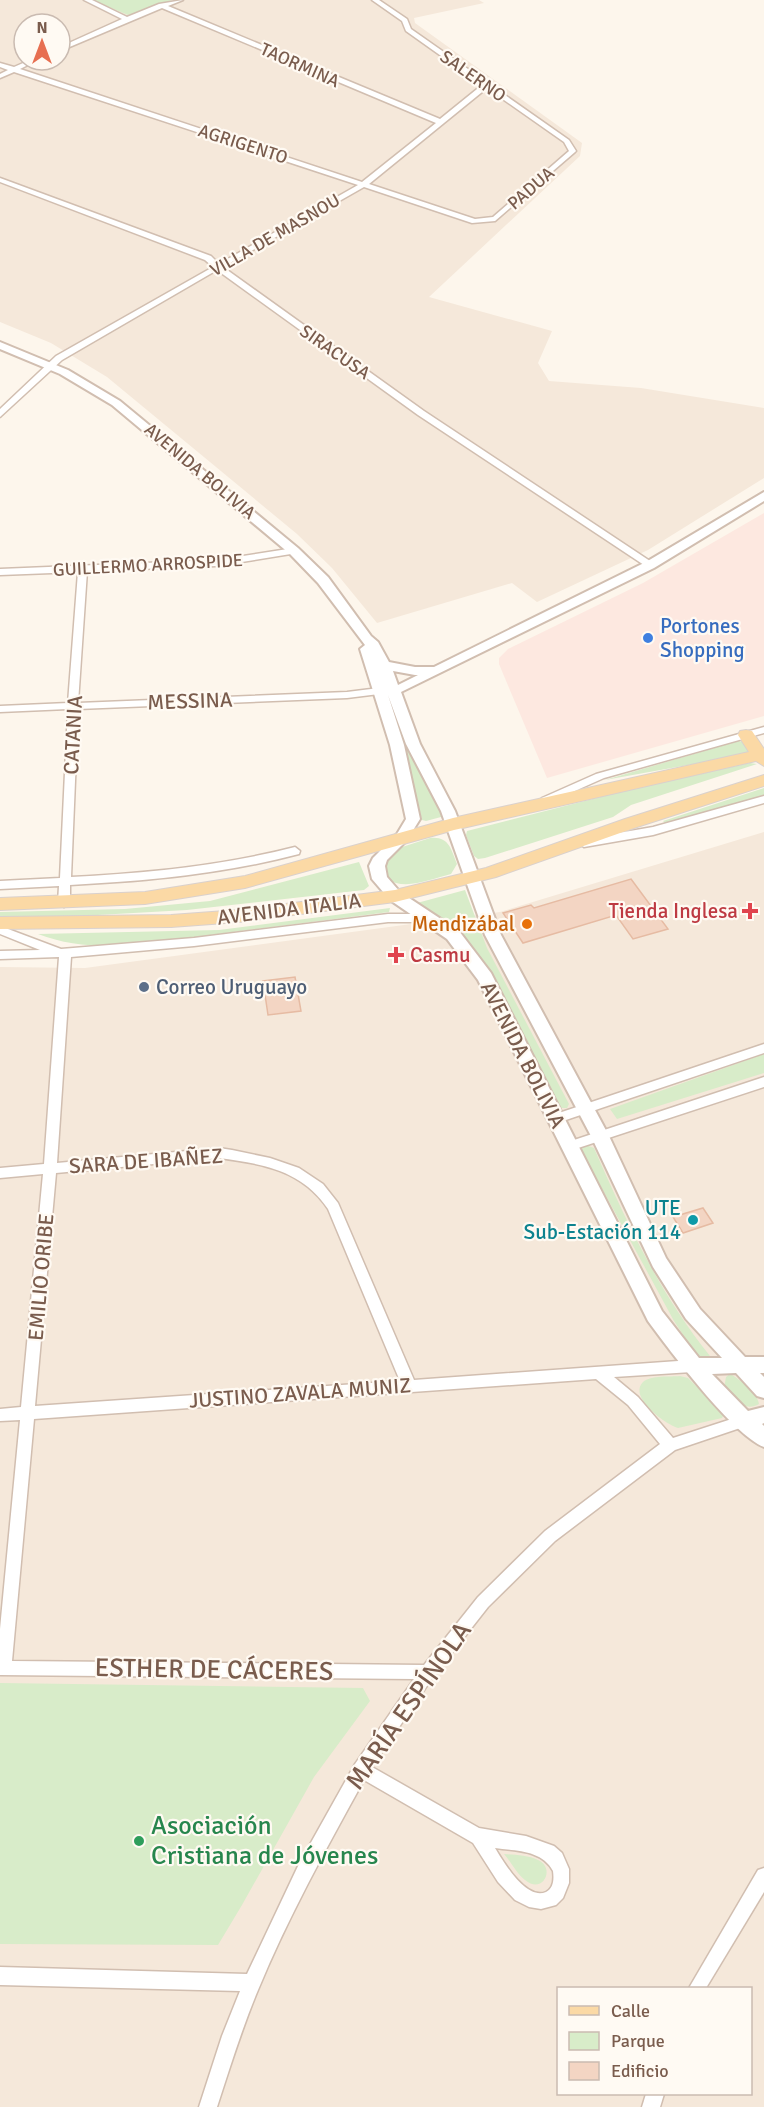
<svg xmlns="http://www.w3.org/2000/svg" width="764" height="2107" font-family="Signika,sans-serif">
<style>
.residential{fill:#f5e8da;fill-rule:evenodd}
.commercial{fill:#fde8e0}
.green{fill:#d8ecc9}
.building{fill:#f3d5c3;stroke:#e6bba3;stroke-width:1.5}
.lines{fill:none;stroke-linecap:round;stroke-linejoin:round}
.minor-casing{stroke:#d1beb0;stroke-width:3}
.tertiary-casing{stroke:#d1beb0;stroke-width:4}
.primary-casing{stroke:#dad1cd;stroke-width:2}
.minor{fill:#fff;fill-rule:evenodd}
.tertiary{fill:#fff;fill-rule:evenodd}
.primary{fill:#fbd9a5;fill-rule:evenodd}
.shop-dot{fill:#3f7fe0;stroke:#fffaf3;stroke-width:2}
.health-dot{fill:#e0444e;stroke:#fffaf3;stroke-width:2}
.food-dot{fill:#e8710a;stroke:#fffaf3;stroke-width:2}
.service-dot{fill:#5c6f8a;stroke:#fffaf3;stroke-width:2}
.culture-dot{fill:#0f9aa8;stroke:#fffaf3;stroke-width:2}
.leisure-dot{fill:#2e9e5b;stroke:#fffaf3;stroke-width:2}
.labels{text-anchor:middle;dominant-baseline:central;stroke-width:4.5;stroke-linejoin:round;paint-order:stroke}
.far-street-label{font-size:18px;fill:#7a5c4d;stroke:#fffaf3}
.shop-label{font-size:21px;fill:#366cbe;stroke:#fffaf3;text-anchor:start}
.street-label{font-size:21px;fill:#7a5c4d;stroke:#fffaf3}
.health-label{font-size:21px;fill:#be3a42;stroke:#fffaf3;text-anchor:end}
.food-label{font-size:21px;fill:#c56008;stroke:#fffaf3;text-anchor:end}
.service-label{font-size:21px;fill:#4e5e75;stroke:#fffaf3;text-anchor:start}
.culture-label{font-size:21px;fill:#0d838f;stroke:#fffaf3;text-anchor:end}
.near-street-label{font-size:26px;fill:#7a5c4d;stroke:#fffaf3}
.near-leisure-label{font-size:26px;fill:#27864d;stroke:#fffaf3;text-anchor:start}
</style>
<rect width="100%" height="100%" fill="#fdf6ec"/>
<g class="residential">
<path d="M0,0H479L484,3L414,18L415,23L582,143L580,156L429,297L552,331L538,363L549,381L641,388L764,408V478L648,550L537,602L512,583L377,623L332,568L297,534L107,377L51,343L0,322ZM24,24H60V60H24Z"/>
<path d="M764,832V2107H0V967L85,968L500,912ZM558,1988H750V2094H558Z"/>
</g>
<polygon class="commercial" points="764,513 764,716 547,778 499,664 499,658 508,649 643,583"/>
<g class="green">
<polygon points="92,0 172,0 128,15"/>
<polygon points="389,702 391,702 409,751 442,814 441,817 426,821 422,820 403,743"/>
<polygon points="738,741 745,742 751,751 749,754 605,780"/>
<polygon points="750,763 757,764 631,805 613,817 485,858 478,859 474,856 466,835 467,831 620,792"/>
<polygon points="764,788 764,795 666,824 663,821"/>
<path d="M430,838C449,836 451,849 457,864L451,874C431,879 405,891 387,879L385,859L396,849Z"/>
<polygon points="359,862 369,886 364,890 187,910 80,916 0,917 0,912 125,909 210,901"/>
<polygon points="465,890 487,948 569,1104 567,1108 560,1108 558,1106 488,973 417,903"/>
<path d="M390,908L389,912C334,919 280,926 225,933C164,941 97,957 38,934L219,930Z"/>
<polygon points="764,1054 764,1073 617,1119 610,1109"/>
<path d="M586,1145L594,1148C627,1223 658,1291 710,1356L709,1358L699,1359L674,1321L581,1150L583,1146Z"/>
<path d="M730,1374C740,1379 758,1394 759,1404C744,1413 734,1398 724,1388L726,1377Z"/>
<path d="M680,1376L688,1378L724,1414L722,1418L678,1428C665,1424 628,1397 643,1382C651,1375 670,1377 680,1376Z"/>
<polygon points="0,1683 363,1688 370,1701 314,1777 242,1905 218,1945 0,1944"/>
<path d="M504,1854C515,1855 528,1855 538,1860C556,1868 543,1895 525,1880C517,1874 511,1862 504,1854Z"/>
</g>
<g class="building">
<polygon points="631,879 668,929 633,939 616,915 523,943 503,913 531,905 534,908"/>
<polygon points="295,977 301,1011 268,1015 263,981"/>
<polygon points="703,1208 713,1223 683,1233 673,1217"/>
</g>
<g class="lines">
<g class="minor-casing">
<g id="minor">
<path d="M84,0H92L127,17L159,4L183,0L168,6L440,119L482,85L406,31L402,21L372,0H379L407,19L411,29L569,140L576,151L575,152L495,221L472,223L364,187L223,267L424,411L653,563V567H647L418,415L217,270L62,360L0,417V409L56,356L213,267L205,260L0,182V178L211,256L219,264L358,185L14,72L0,78V74L8,70L0,67V63L14,67L30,60H38L20,69L362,182L436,123L162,8L60,51V47L122,19ZM487,88L564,142L569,151L493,217L475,219L369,184Z"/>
<path d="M294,548L299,551L297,553L217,566L87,571L78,703L347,692L379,688L384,691L379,694L347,698L78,709L71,877C147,873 221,866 295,847L300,851L299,854C224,874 147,881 70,885V903L64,907L58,903L59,886L0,889V881L60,878L68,709L0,712V706L68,703L78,572L0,575V569L217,560Z"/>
<polygon points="764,727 764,733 604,778 550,802 542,802 541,800 542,798 596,774"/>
<polygon points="764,796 764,803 653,835 584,847 579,843 584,839 653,827"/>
<path d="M388,914H427L433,918L427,922H388L194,946L71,957L57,1163L219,1148L232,1150L270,1158L299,1168L323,1184L338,1203L414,1380L692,1360L697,1362L699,1366L697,1370L692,1372L614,1377L638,1397L673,1438L744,1415L749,1417L751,1421L749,1425L675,1450L555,1541L488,1607L433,1677L372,1767L479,1828L526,1836L554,1846L562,1853L569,1869V1883L563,1898L556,1905L541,1909L529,1907L515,1900L498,1882L473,1843L364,1780C326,1849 288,1917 258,1990C242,2028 230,2067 217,2107H199L222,2036L240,1991L0,1985V1967L247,1974L299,1864L355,1764L414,1679L0,1675V1629L20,1420L0,1421V1409L21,1407L43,1174L0,1178V1168L44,1164L59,957L0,959V951L40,950L0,934V926L61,949L194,938ZM219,1158C263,1164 302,1170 328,1209L400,1381L35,1406L56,1173ZM596,1379L628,1405L660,1444L545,1531L478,1597L424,1665L12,1661L34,1419ZM495,1848C516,1851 542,1850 553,1871C554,1878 554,1888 546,1892C526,1901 503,1861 495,1848Z"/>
<polygon points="764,1044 764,1053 554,1124 550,1122 548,1119 550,1116"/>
<polygon points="764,1077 764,1087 569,1151 565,1149 563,1146 565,1143"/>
<polygon points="764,1868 764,1892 706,1988 689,1988 758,1870"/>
<polygon points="646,2094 664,2094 660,2107 642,2107"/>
</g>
</g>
<g class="tertiary-casing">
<path id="tertiary" d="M0,342L68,370L120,401L298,548L328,577L371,636L378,642L389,662L415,667H434L646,562L764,492V501L654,568L401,692L420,744L455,811L501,935L609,1136L666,1258L700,1309L745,1357H764V1373H760L764,1377V1398L757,1396L736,1373L712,1374L748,1411L764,1407V1423L762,1424L764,1426V1447C733,1435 670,1351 648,1321L478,980L447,939L390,900L372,879L369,866L373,858L397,834L406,819L390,745L360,649L365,645L318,583L290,554L112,405L60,374L0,349ZM393,671L415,675H418L398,685ZM388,695L406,744L441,811L485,935L591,1136L653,1267L686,1319L722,1358H699L662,1311L491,973L459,931L400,892L387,877L385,866L387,860L407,840L420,819L404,745Z"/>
</g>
<g class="primary-casing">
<g id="primary">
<polygon points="746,730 752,731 764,749 764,766 756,761 454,830 245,888 145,904 0,910 0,898 145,892 245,876 453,818 749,752 738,735 740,731"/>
<polygon points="764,775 764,786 637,827 496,877 395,902 239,922 171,927 0,929 0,917 171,915 239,910 395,890 486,868 625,819"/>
</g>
</g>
<use href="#minor" class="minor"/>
<use href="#tertiary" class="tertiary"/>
<use href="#primary" class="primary"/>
</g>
<circle class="shop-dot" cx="648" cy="638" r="6"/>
<g class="health-dot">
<path d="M747 902h6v6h6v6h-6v6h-6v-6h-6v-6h6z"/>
<path d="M393 946h6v6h6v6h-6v6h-6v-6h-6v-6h6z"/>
</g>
<circle class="food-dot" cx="527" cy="924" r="6"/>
<circle class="service-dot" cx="144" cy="987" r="6"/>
<circle class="culture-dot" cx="693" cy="1220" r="6"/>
<circle class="leisure-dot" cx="139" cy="1841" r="6"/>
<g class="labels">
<g class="far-street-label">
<text transform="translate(300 65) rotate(24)">TAORMINA</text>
<text transform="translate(473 76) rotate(35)">SALERNO</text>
<text transform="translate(243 144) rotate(18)">AGRIGENTO</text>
<text transform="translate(531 188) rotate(-41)">PADUA</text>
<text transform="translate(275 235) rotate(-30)">VILLA DE MASNOU</text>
<text transform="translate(335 352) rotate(35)">SIRACUSA</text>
<text transform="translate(200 471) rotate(40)">AVENIDA BOLIVIA</text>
<text transform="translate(148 565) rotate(-3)">GUILLERMO ARROSPIDE</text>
</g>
<g class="shop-label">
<text x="660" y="626">Portones<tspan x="660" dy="24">Shopping</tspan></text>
</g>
<g class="street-label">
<text transform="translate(190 701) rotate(-2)">MESSINA</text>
<text transform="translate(73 735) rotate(-87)">CATANIA</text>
<text transform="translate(289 909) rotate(-7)">AVENIDA ITALIA</text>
<text transform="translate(523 1055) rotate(63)">AVENIDA BOLIVIA</text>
<text transform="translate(146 1161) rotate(-4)">SARA DE IBAÑEZ</text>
<text transform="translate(41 1277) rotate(-85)">EMILIO ORIBE</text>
<text transform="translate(300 1393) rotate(-4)">JUSTINO ZAVALA MUNIZ</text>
</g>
<g class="health-label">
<text x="738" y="911">Tienda Inglesa</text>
<text x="410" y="955" text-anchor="start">Casmu</text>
</g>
<g class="food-label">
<text x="515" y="924">Mendizábal</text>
</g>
<g class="service-label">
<text x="156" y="987">Correo Uruguayo</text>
</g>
<g class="culture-label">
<text x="681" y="1208">UTE<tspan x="681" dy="24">Sub-Estación 114</tspan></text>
</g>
<g class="near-street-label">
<text transform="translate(214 1670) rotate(1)">ESTHER DE CÁCERES</text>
<text transform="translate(409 1706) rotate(-55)">MARÍA ESPÍNOLA</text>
</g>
<g class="near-leisure-label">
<text x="151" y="1826">Asociación<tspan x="151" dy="30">Cristiana de Jóvenes</tspan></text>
</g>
</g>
<rect x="557" y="1987" width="195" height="108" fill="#fffaf3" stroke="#cabbb1" stroke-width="1.5"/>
<rect x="569" y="2006" width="30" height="9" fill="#fbd9a5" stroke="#cabbb1" stroke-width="1.5"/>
<text x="611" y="2017" font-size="18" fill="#7a5c4d">Calle</text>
<rect x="569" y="2032" width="30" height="18" fill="#d8ecc9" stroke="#cabbb1" stroke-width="1.5"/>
<text x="611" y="2047" font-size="18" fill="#7a5c4d">Parque</text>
<rect x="569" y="2062" width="30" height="18" fill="#f3d5c3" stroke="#cabbb1" stroke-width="1.5"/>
<text x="611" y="2077" font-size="18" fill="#7a5c4d">Edificio</text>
<g transform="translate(42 42)"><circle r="28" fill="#fffaf3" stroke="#cabbb1" stroke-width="1.5"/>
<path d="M0-4.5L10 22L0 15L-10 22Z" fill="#e76f51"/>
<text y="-9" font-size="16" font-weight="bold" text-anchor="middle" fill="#7a5c4d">N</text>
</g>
</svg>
